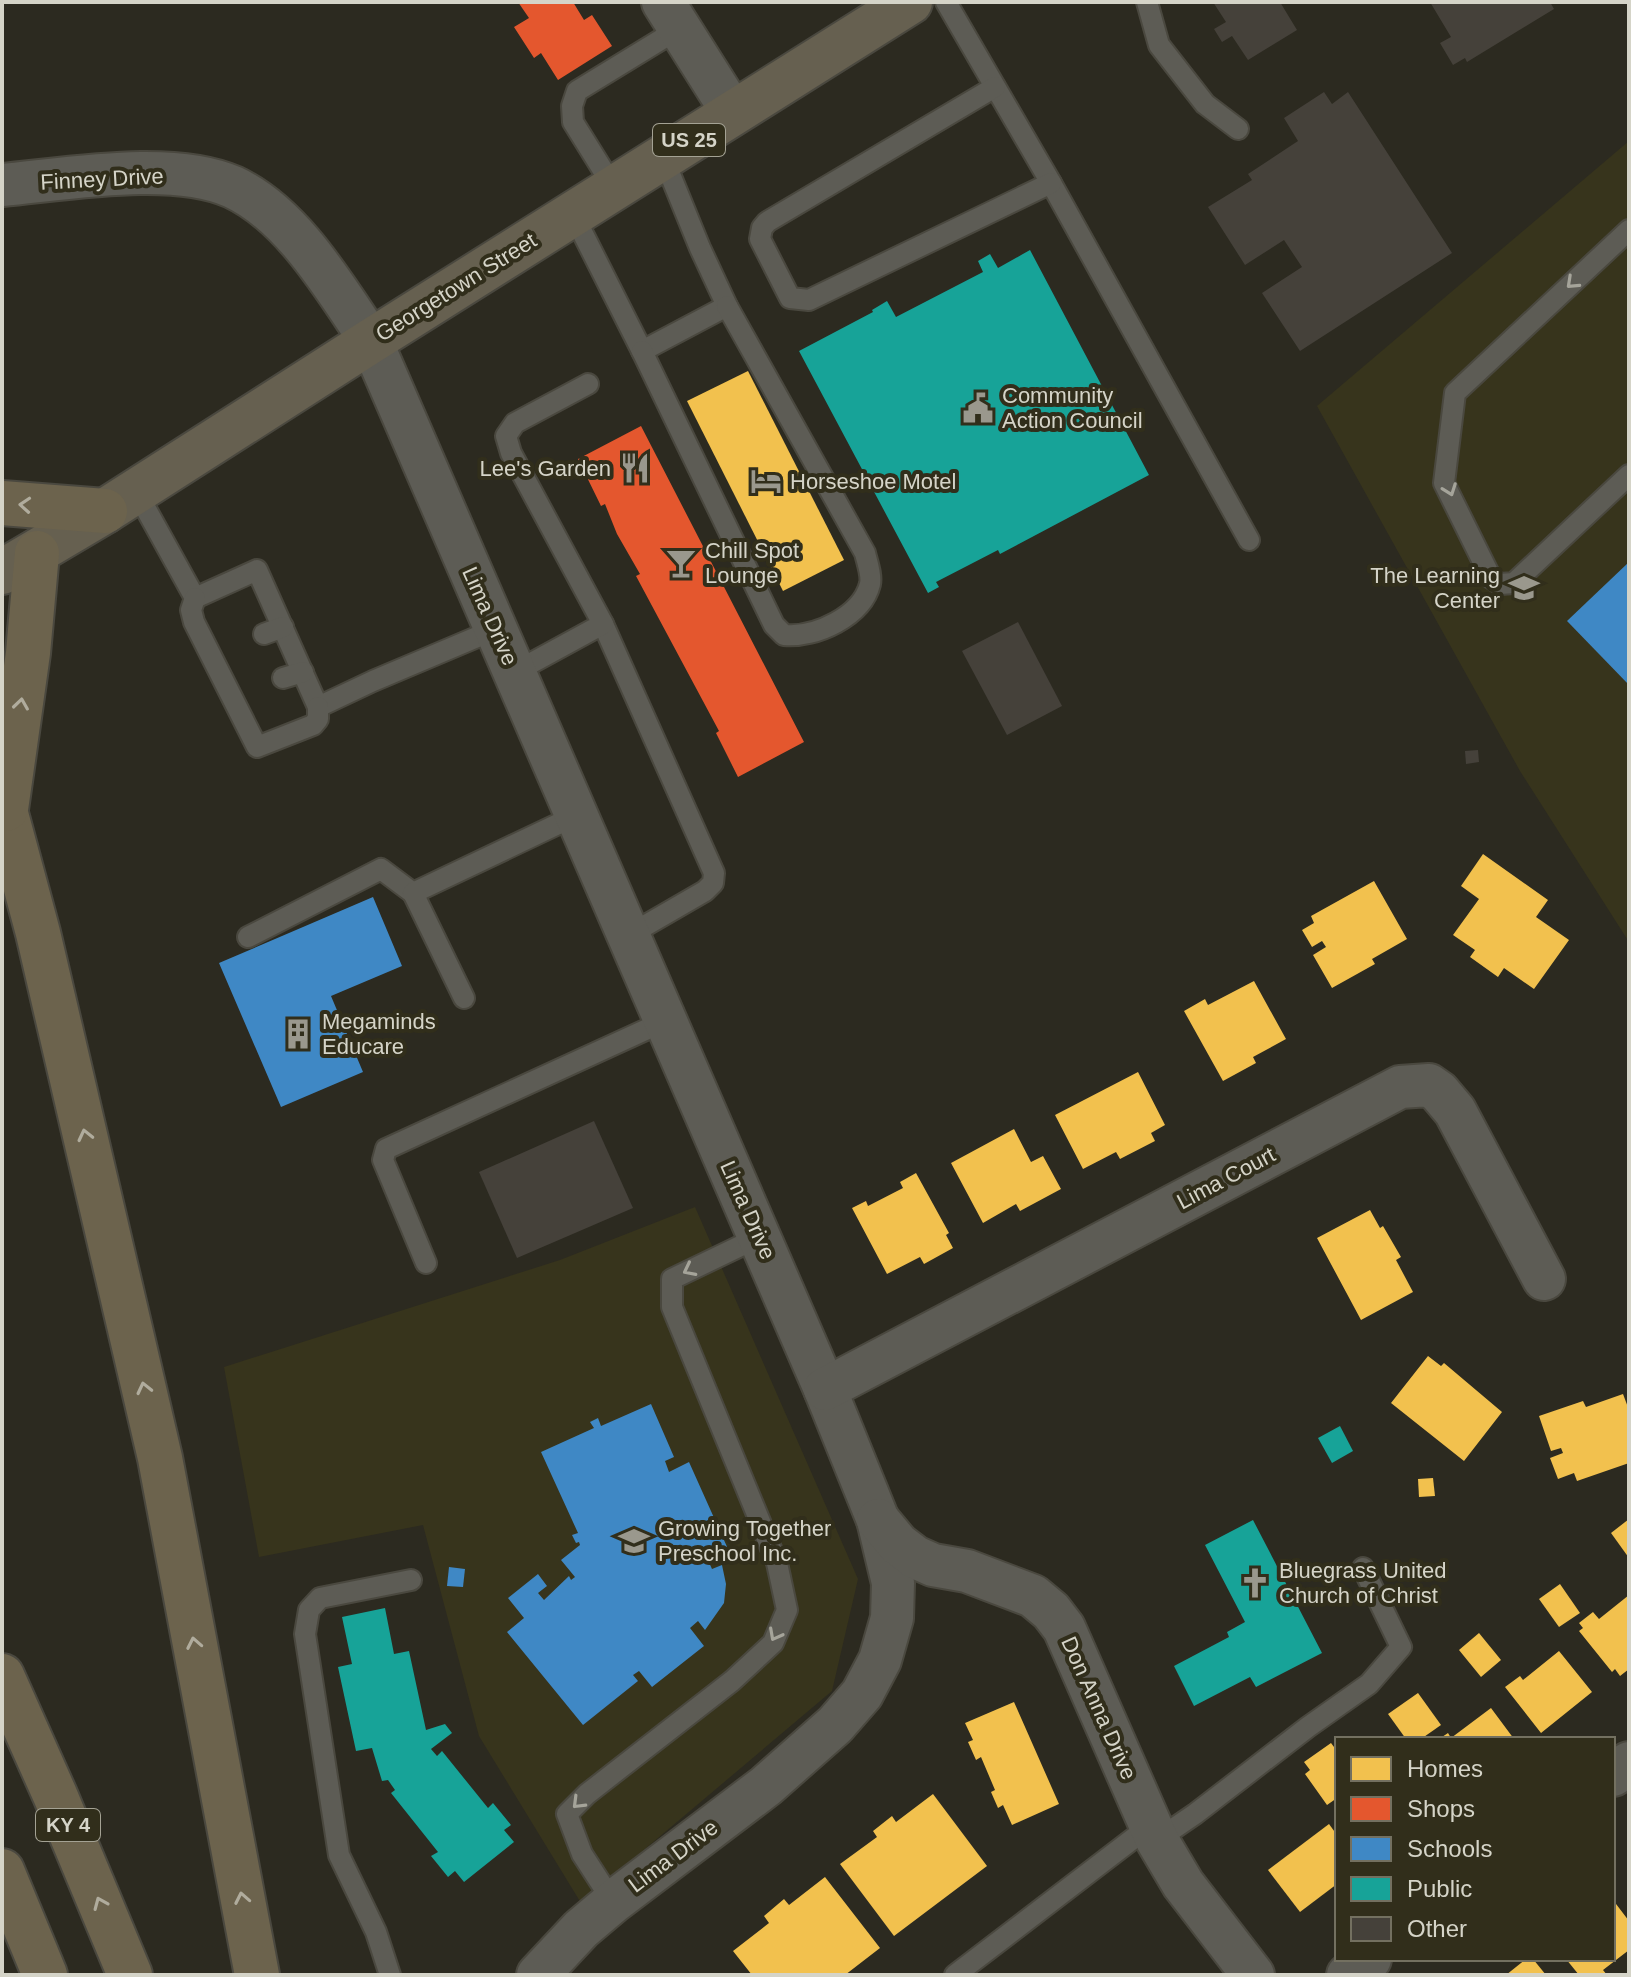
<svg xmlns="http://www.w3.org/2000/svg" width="1631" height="1977" font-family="Arial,sans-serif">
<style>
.built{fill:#37341c}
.homes{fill:#f2c14e}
.shops{fill:#e4572e}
.schools{fill:#3f88c5}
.public{fill:#17a398}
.building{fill:#45413a}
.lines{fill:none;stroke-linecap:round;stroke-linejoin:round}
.lane-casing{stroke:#4a483f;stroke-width:24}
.street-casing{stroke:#4a483f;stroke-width:46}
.primary-casing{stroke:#4a483f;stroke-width:48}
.highway-casing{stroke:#4a483f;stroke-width:48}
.lane{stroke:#5d5c55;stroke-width:20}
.street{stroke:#5d5c55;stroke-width:42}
.primary{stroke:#666050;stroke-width:44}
.highway{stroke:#6c634d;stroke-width:44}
.oneway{stroke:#a5a49a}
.oneway2{stroke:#b0ac9d}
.labels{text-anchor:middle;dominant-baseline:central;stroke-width:8;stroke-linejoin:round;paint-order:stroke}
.shield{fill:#312e1b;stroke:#a4a294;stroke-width:2}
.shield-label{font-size:20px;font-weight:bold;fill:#d5d4c8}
.street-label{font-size:22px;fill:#d5d4c8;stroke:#312e1b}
.poi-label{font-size:22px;fill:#d5d4c8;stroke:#312e1b;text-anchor:start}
</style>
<rect width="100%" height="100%" fill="#2c2a20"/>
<g class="built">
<polygon points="1629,141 1629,942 1520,771 1317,406"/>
<polygon points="695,1207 858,1579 832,1691 581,1903 479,1736 423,1525 259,1557 224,1367 560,1260"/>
</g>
<g class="homes">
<polygon points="748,371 844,560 783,591 687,401"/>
<polygon points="1483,854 1548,900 1536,917 1569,940 1534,989 1504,968 1498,977 1470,957 1475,950 1453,935 1479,899 1461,886"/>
<polygon points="1374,881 1407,939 1372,959 1375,964 1332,988 1313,955 1326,947 1322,941 1312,947 1302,930 1314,923 1311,916"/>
<polygon points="1254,981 1286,1039 1253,1057 1256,1063 1223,1081 1184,1011 1205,999 1208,1005"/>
<polygon points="1138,1072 1165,1125 1151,1133 1155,1141 1120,1159 1116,1152 1083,1169 1055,1115"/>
<polygon points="1014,1129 1031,1162 1043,1156 1061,1189 1020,1211 1016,1204 983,1223 951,1163"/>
<polygon points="916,1173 949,1233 946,1235 953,1248 924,1264 920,1257 887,1274 852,1208 866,1201 868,1206 903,1188 900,1182"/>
<polygon points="1370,1210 1380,1228 1383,1226 1401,1257 1396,1260 1413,1292 1361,1320 1317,1238"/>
<polygon points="1428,1356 1441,1366 1444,1363 1502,1412 1464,1461 1391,1403"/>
<polygon points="1623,1394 1629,1410 1629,1463 1577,1481 1574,1473 1558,1479 1550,1458 1563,1453 1561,1448 1551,1451 1539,1416 1583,1401 1586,1407"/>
<polygon points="1433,1478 1435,1496 1419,1497 1418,1479"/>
<polygon points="1629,1519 1629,1558 1611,1533"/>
<polygon points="1560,1584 1580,1613 1559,1627 1539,1599"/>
<polygon points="1629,1595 1629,1669 1620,1676 1615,1669 1612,1672 1579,1631 1583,1628 1579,1623 1593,1612 1599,1619"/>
<polygon points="1479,1633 1501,1660 1481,1677 1459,1650"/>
<polygon points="1559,1651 1592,1692 1541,1733 1505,1687 1520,1676 1523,1680"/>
<polygon points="1418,1693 1441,1725 1421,1739 1406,1739 1388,1714"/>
<polygon points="1014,1702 1059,1804 1012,1825 1003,1805 998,1808 991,1792 995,1790 981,1757 976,1760 968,1742 973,1740 965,1723"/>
<polygon points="1491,1708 1514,1739 1439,1739 1448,1733 1451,1738"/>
<polygon points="1331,1743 1337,1751 1337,1798 1327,1805 1305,1774 1310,1770 1304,1762"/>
<polygon points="933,1794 987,1866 894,1936 840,1864 877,1837 873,1831 892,1816 896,1822"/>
<polygon points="1329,1824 1337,1835 1337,1884 1300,1912 1268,1870"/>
<polygon points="825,1877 880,1948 845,1975 752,1975 733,1951 769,1923 764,1916 784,1899 789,1905"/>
<polygon points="1613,1900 1629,1921 1629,1950 1603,1970 1607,1975 1579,1975 1566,1959 1613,1959"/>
<polygon points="1526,1959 1533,1959 1546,1975 1506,1975"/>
</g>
<g class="shops">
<polygon points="518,2 573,2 584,20 592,15 612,46 558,80 541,53 534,58 514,27 529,18"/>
<polygon points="641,426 804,742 738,777 716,733 719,731 636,576 640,574 617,534 605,504 601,506 578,459"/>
</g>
<g class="schools">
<polygon points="1629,562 1629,685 1567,621"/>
<polygon points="373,897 402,966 331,996 363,1072 281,1107 219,963"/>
<polygon points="651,1404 674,1457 665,1461 669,1472 689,1462 728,1549 707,1558 712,1569 722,1565 726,1584 724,1603 705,1630 698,1621 690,1628 704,1646 652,1687 639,1671 633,1675 638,1681 583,1725 507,1632 524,1618 508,1598 538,1574 547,1586 538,1593 544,1600 569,1576 571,1580 575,1577 561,1560 580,1545 579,1542 576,1543 572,1535 578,1533 541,1452 594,1428 590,1422 598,1418 601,1426"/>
<polygon points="449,1567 465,1569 463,1587 447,1586"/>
</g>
<g class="public">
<polygon points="1030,250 1149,475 1000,554 998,550 936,582 939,587 928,593 799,351 873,312 872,310 887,301 896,317 983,272 978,261 990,254 998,268"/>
<polygon points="1340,1426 1353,1451 1332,1463 1318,1438"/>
<polygon points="1253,1520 1322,1653 1256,1687 1250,1677 1194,1706 1174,1666 1229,1637 1227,1632 1245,1622 1205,1545"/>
<polygon points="385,1608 394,1654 409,1651 426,1730 445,1724 452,1733 431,1749 437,1756 442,1751 488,1808 493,1803 511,1825 504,1830 514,1842 464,1882 455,1871 448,1877 431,1856 438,1852 391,1793 395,1790 388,1780 382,1781 372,1748 356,1751 338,1667 352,1664 342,1617"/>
</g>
<g class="building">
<polygon points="1213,2 1280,2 1297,30 1248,60 1232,36 1222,42 1214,29 1226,22"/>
<polygon points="1430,2 1550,2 1554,9 1467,62 1465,58 1453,65 1440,43 1451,37"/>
<polygon points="1324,92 1332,104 1348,92 1452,253 1300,351 1262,293 1302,267 1284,240 1245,265 1208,207 1252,180 1248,174 1298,141 1284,118"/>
<polygon points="1018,622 1062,706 1007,735 962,651"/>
<polygon points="1478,750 1479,762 1466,764 1465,751"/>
<polygon points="594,1121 633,1208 517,1258 479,1172"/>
</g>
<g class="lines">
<g class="lane-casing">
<g id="lane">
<polyline points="946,2 1051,183 1249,540"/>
<polyline points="1147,2 1159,45 1205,104 1238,129"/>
<polyline points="995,87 767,222 762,228 760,239 790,298 809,300 1051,183"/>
<polyline points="614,188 573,122 572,106 577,91 680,28"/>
<polyline points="573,214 642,351 727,306 700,248 663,157"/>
<polyline points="1629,230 1455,393 1444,483 1491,578 1500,584 1514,583 1629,475"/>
<path d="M642,351L774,625L784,635C816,638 862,616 870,584C872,575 867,562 865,553L727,306"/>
<polyline points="136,491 195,598 257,570 318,707 373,681 496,629"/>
<polyline points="195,598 191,610 194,622 257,747 313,725 318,719 318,707"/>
<polyline points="603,624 714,873 713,883 705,891 629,935"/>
<polyline points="264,634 283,627"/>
<polyline points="515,672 603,624 511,453 506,436 515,423 588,384"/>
<polyline points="283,678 303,672"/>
<polyline points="248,937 381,869 413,893"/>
<polyline points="464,998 413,893 577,815"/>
<polyline points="426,1263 383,1160 386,1149 665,1021"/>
<polyline points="1157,1840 1195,1814 1308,1727 1369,1684 1401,1647 1363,1568"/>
<polyline points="613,1902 582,1854 567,1814 587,1794 732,1681 773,1643 787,1610 777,1563 672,1307 672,1279 759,1237"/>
<polyline points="390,1975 376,1932 339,1855 305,1634 309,1610 320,1598 411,1580"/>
<polyline points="955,1975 1151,1825"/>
</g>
</g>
<g class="street-casing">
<g id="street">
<polyline points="663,2 733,113"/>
<path d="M2,185C67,179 173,160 233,187C293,215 335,288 371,341L825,1389L878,1520L893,1583L892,1618L880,1660L862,1694L835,1725L766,1786L613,1902L581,1929L538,1975"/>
<polyline points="825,1389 1400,1087 1429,1085 1439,1092 1455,1111 1544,1279"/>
<polyline points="878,1520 898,1544 915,1557 933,1565 967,1571 1033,1596 1051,1611 1064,1628 1157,1840 1183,1884 1253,1975"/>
<polyline points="1613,1775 1629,1763"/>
<polyline points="1348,1975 1370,1959"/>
</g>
</g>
<g class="primary-casing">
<polyline id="primary" points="2,572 105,511 371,341 910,2"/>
</g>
<g class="highway-casing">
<g id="highway">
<polyline points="2,503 105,511"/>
<polyline points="2,799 38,933 160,1458 257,1975"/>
<polyline points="6,809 28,653 37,553"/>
<polyline points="2,1676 55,1795 130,1975"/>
<polyline points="2,1871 45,1975"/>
</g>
</g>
<use href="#lane" class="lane"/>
<use href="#street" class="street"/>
<use href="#primary" class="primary"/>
<use href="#highway" class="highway"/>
</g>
<defs><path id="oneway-chevron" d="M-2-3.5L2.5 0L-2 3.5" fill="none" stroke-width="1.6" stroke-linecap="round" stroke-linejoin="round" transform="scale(2)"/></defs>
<g class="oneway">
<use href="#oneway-chevron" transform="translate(1572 283) rotate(137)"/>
<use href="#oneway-chevron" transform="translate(1450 490) rotate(70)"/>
<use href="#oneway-chevron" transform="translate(689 1270) rotate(153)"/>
<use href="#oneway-chevron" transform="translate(775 1635) rotate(118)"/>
<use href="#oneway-chevron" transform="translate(578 1803) rotate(135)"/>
</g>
<g class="oneway2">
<use href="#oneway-chevron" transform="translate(25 505) rotate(-176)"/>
<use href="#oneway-chevron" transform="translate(21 704) rotate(-82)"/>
<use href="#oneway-chevron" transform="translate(85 1135) rotate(-103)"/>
<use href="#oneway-chevron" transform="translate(144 1388) rotate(-103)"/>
<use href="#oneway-chevron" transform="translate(194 1643) rotate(-101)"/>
<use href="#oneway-chevron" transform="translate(242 1898) rotate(-101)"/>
<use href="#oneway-chevron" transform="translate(100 1903) rotate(-113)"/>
</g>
<defs>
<g id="civic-bare" transform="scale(2.4)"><path d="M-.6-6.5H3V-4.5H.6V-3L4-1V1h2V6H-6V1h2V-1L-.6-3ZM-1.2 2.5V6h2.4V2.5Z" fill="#9a988d" stroke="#312e1b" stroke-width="2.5" paint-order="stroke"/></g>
<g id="restaurant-bare" transform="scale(2.4)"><path d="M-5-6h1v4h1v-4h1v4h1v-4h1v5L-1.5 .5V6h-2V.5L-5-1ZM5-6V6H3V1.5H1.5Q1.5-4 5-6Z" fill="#9a988d" stroke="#312e1b" stroke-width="2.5" paint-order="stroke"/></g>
<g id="hotel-bare" transform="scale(2.4)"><path d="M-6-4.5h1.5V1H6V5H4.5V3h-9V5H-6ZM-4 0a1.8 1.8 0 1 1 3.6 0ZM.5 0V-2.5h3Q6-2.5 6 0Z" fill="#9a988d" stroke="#312e1b" stroke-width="2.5" paint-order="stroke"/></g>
<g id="bar-bare" transform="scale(2.4)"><path d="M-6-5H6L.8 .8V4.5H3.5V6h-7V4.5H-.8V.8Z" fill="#9a988d" stroke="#312e1b" stroke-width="2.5" paint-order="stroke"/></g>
<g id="school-bare" transform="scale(2.4)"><path d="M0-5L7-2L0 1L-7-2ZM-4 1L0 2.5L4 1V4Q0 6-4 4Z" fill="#9a988d" stroke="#312e1b" stroke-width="2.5" paint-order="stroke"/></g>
<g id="building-bare" transform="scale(2.4)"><path d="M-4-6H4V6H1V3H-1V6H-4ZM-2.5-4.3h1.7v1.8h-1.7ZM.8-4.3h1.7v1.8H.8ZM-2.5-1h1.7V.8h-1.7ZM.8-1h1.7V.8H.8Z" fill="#9a988d" stroke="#312e1b" stroke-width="2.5" paint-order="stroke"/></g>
<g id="church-bare" transform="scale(2.4)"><path d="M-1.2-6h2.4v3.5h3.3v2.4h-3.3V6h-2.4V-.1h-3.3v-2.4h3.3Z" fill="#9a988d" stroke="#312e1b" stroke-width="2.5" paint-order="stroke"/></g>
</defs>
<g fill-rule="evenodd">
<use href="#civic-bare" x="978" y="408"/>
<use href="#restaurant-bare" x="635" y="468"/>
<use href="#hotel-bare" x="766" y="481"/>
<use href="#bar-bare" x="681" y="563"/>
<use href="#school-bare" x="1524" y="588"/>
<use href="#building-bare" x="298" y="1034"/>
<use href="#school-bare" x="634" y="1541"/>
<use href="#church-bare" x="1255" y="1583"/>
</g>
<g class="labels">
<g class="shield">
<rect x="653" y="124" width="72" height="32" rx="6"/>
<rect x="36" y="1809" width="64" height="32" rx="6"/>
</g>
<g class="shield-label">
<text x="689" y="140">US 25</text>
<text x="68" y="1825">KY 4</text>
</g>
<g class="street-label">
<text transform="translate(102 179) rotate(-3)">Finney Drive</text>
<text transform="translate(456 287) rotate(-32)">Georgetown Street</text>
<text transform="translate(490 616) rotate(66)">Lima Drive</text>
<text transform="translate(1226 1178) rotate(-28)">Lima Court</text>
<text transform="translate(748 1210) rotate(66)">Lima Drive</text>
<text transform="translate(1099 1708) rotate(66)">Don Anna Drive</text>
<text transform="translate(673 1856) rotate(-37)">Lima Drive</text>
</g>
<g class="poi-label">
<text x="1002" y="395">Community<tspan x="1002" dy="25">Action Council</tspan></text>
<text x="611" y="468" text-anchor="end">Lee's Garden</text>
<text x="790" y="481">Horseshoe Motel</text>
<text x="705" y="550">Chill Spot<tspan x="705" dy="25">Lounge</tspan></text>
<text x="1500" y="575" text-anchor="end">The Learning<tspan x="1500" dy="25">Center</tspan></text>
<text x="322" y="1021">Megaminds<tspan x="322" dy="25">Educare</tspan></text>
<text x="658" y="1528">Growing Together<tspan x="658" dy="25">Preschool Inc.</tspan></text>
<text x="1279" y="1570">Bluegrass United<tspan x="1279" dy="25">Church of Christ</tspan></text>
</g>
</g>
<rect width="1631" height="1977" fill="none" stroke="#d5d4c8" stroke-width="8"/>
<rect x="1335" y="1737" width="280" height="224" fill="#312e1b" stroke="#737060" stroke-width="2"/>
<rect x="1351" y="1757" width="40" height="24" fill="#f2c14e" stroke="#737060" stroke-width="2"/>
<text x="1407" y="1777" font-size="24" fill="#d5d4c8">Homes</text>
<rect x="1351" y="1797" width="40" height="24" fill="#e4572e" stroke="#737060" stroke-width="2"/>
<text x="1407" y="1817" font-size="24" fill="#d5d4c8">Shops</text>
<rect x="1351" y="1837" width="40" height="24" fill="#3f88c5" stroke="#737060" stroke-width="2"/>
<text x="1407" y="1857" font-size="24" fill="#d5d4c8">Schools</text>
<rect x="1351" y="1877" width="40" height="24" fill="#17a398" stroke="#737060" stroke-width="2"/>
<text x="1407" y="1897" font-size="24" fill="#d5d4c8">Public</text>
<rect x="1351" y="1917" width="40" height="24" fill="#45413a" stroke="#737060" stroke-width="2"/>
<text x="1407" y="1937" font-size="24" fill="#d5d4c8">Other</text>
</svg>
